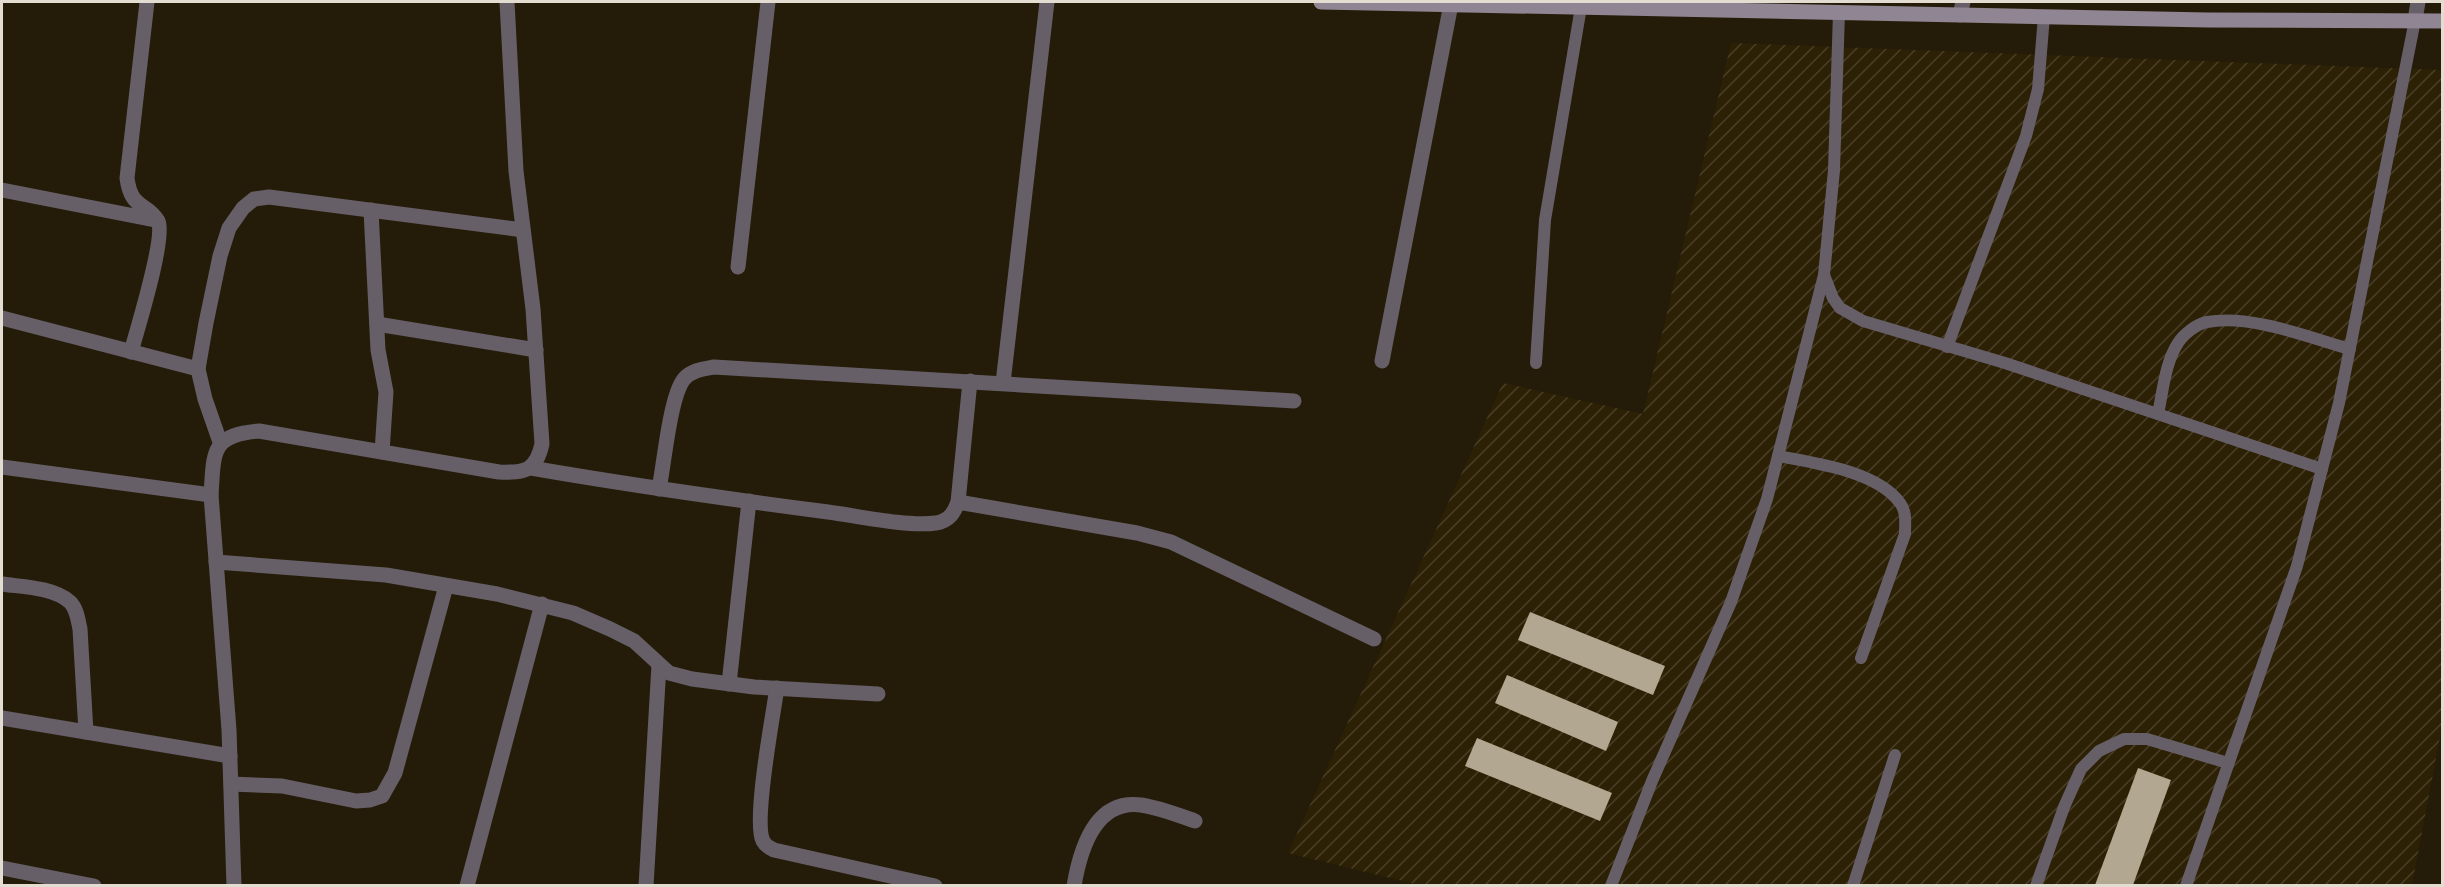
<svg xmlns="http://www.w3.org/2000/svg" width="2444" height="887" font-family="'Source Sans 3',sans-serif">
<style>
.industrial{fill:url(#industrial-furrows)}
.building{fill:#b2a790}
.lines{fill:none;stroke-linecap:round;stroke-linejoin:round}
.lane{stroke:#665f68;stroke-width:12}
.street{stroke:#665f68;stroke-width:15}
.secondary{stroke:#908592;stroke-width:15}
</style>
<defs>
<pattern id="industrial-furrows" width="10" height="10" patternUnits="userSpaceOnUse" patternTransform="scale(1.5)"><rect width="10" height="10" fill="#2c2005"/><path d="M-1 1l2-2M0 10L10 0M9 11l2-2" fill="none" stroke="#4a4028"/></pattern>
</defs>
<rect width="100%" height="100%" fill="#241c08"/>
<polygon class="industrial" points="1731,43 2442,70 2442,726 2412,885 1423,886 1288,853 1503,383 1643,414"/>
<g class="building">
<polygon points="1530,612 1665,666 1653,695 1518,640"/>
<polygon points="1507,675 1618,722 1606,751 1495,703"/>
<polygon points="1477,738 1612,793 1600,821 1465,766"/>
<polygon points="2138,768 2171,780 2133,885 2095,885"/>
</g>
<g class="lines">
<g class="lane">
<polyline points="1824,275 1833,298 1840,308 1863,321 2005,363 2322,469"/>
<polyline points="1947,347 2026,136 2038,89 2044,16"/>
<polyline points="1536,363 1545,220 1581,7"/>
<path d="M2158,414C2163,391 2165,363 2178,343C2183,335 2196,324 2207,322C2251,314 2307,337 2350,349"/>
<path d="M1778,456C1814,463 1877,471 1900,503C1907,512 1905,524 1905,534L1861,658"/>
<polyline points="1611,886 1652,781 1731,602 1767,499 1778,456 1824,275 1834,170 1839,12"/>
<polyline points="1853,886 1895,755"/>
<polyline points="2036,886 2064,807 2081,769 2099,751 2124,739 2147,739 2228,763"/>
<polyline points="2186,886 2297,566 2339,403 2415,20"/>
</g>
<g class="street">
<polyline points="1960,15 1963,2"/>
<polyline points="2415,20 2418,2"/>
<polyline points="2,190 155,220"/>
<polyline points="371,210 378,350 386,392 382,452"/>
<polyline points="738,267 768,2"/>
<polyline points="2,318 198,369"/>
<polyline points="377,324 536,350"/>
<path d="M131,352C137,330 166,237 158,221C147,202 131,210 127,178L147,2"/>
<polyline points="1382,361 1451,4"/>
<polyline points="1003,383 1047,2"/>
<polyline points="220,442 205,399 198,369 206,323 220,256 229,228 243,208 254,199 269,197 523,230"/>
<polyline points="2,467 211,495"/>
<path d="M531,468C629,485 728,499 828,512C858,516 907,527 936,523C949,521 954,513 958,502L970,381"/>
<path d="M659,489C664,465 670,396 684,379C692,370 703,369 714,367L1294,401"/>
<polyline points="958,502 1137,533 1171,542 1374,639"/>
<polyline points="216,562 386,575 497,594 573,613 610,629 634,641 669,673 692,679 754,687 878,694"/>
<path d="M2,584C22,587 53,587 70,602C77,609 78,620 80,629L86,732"/>
<polyline points="729,684 749,501"/>
<path d="M777,688C773,715 753,821 763,841C765,845 770,848 774,850L935,886"/>
<polyline points="2,718 230,756"/>
<polyline points="231,784 282,786 356,801 370,800 382,796 395,773 446,586"/>
<polyline points="2,868 94,886"/>
<path d="M234,886L229,730L211,495C214,453 210,435 259,431L499,472C525,473 536,471 542,444L533,309L516,171L507,2"/>
<polyline points="467,886 542,604"/>
<polyline points="646,886 659,665"/>
<path d="M1074,886C1080,850 1095,799 1141,805C1160,808 1178,815 1195,821"/>
</g>
<polyline class="secondary" points="1321,2 2208,20 2442,21"/>
</g>
<rect width="2444" height="887" fill="none" stroke="#e2ddd0" stroke-width="6"/>
</svg>
